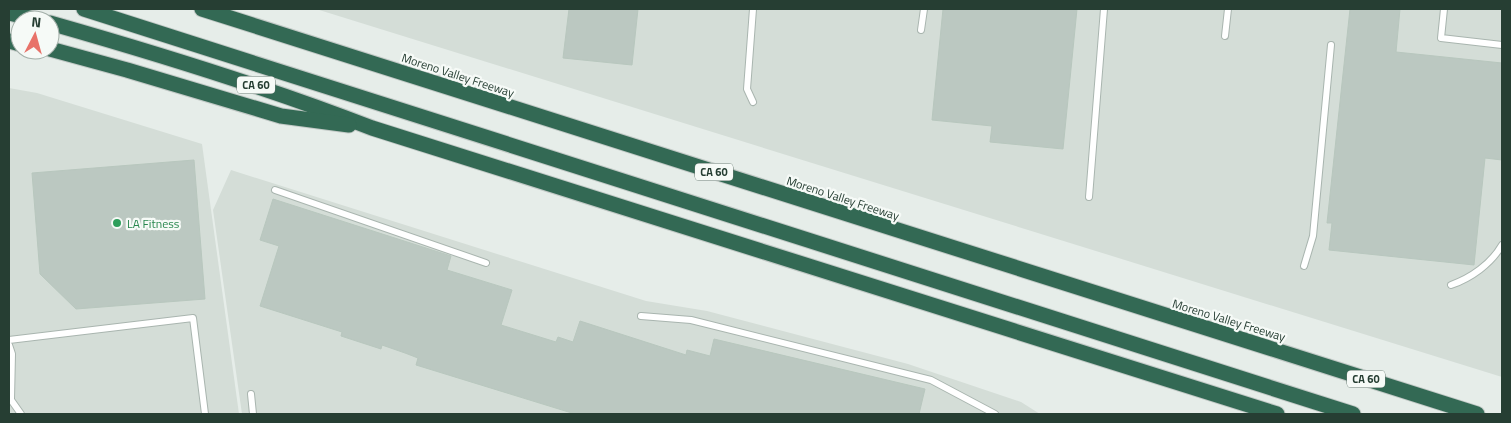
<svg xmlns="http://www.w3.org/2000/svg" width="1511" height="423" font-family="'Titillium Web',sans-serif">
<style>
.built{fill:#d4ddd7}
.building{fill:#bbc8c1;stroke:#b8c7be}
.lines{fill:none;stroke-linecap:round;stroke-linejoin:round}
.lane-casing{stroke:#a9b5af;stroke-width:8}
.highway-casing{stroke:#c2c9c6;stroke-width:17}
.lane{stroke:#fff;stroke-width:6}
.highway{stroke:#336954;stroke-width:15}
.leisure-dot{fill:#2e9e5b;stroke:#f6faf7;stroke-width:2}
.labels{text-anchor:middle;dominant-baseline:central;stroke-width:4.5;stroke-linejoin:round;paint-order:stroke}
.shield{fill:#f6faf7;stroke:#64766e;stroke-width:1}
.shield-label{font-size:11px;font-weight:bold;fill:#263e33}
.street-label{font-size:12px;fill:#263e33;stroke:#f6faf7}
.leisure-label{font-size:12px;fill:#27864d;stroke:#f6faf7;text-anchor:start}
</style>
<rect width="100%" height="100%" fill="#e6ede9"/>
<g class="built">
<polygon points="316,9 1502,9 1502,377"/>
<polygon points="9,88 37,93 202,144 239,414 9,414"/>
<polygon points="231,170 646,301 707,311 908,364 1021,402 1040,414 242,414 213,210"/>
</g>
<g class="building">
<polygon points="569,9 638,9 632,65 563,58"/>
<polygon points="943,9 1077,9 1063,149 990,142 992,126 932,120"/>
<polygon points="1350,9 1400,9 1396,52 1502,63 1502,160 1485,158 1474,265 1329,250 1332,223 1327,223"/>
<polygon points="194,160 205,299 76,309 40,274 32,173"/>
<polygon points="273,199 451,256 447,270 512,290 501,325 556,342 558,337 573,342 580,321 686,355 687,350 710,356 714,339 925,389 919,414 575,414 416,365 418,358 405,353 382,345 381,349 341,336 342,332 260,306 279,246 260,240"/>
</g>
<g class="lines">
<g class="lane-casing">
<g id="lane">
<polyline points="753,9 747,89 753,102"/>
<polyline points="1444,9 1441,38 1502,45"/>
<polyline points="921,30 924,9"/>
<polyline points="1225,36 1228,9"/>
<polyline points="275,190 486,263"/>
<polyline points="1089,197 1104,9"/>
<polyline points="1304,266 1313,236 1331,45"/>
<path d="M1451,285C1471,278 1491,264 1502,245"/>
<polyline points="641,316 691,320 931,380 995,414"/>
<polyline points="9,340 193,318 205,414"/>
<polyline points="9,345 12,354 11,399"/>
<polyline points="251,394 253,414"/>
<polyline points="9,397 21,414"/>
</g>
</g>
<g class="highway-casing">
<g id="highway">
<polyline points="84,9 1353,414"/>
<polyline points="202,9 1477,414"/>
<polyline points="9,13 38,20"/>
<path d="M50,23C159,54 267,87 372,128L1277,414"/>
<polyline points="9,41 20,44"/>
<polyline points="50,49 127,70 281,116 349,125"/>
</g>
</g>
<use href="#lane" class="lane"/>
<use href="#highway" class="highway"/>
</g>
<circle class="leisure-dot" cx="117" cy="223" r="5"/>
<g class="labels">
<g class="shield">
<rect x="237" y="76.5" width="38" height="17" rx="4"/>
<rect x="695" y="163.5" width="38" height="17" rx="4"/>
<rect x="1347" y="370.5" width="38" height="17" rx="4"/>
</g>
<g class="shield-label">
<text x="256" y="85">CA 60</text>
<text x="714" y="172">CA 60</text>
<text x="1366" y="379">CA 60</text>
</g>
<g class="street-label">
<text transform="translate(458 75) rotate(18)">Moreno Valley Freeway</text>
<text transform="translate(843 198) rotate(18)">Moreno Valley Freeway</text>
<text transform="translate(1229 320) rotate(17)">Moreno Valley Freeway</text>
</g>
<g class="leisure-label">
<text x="127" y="223">LA Fitness</text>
</g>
</g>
<rect width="1511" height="423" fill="none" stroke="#263e33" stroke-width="20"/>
<g transform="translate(35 35) rotate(6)"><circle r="24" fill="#f6faf7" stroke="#a3afa9"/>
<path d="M0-4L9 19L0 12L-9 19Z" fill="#e87269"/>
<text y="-8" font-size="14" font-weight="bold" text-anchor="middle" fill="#263e33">N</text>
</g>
</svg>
